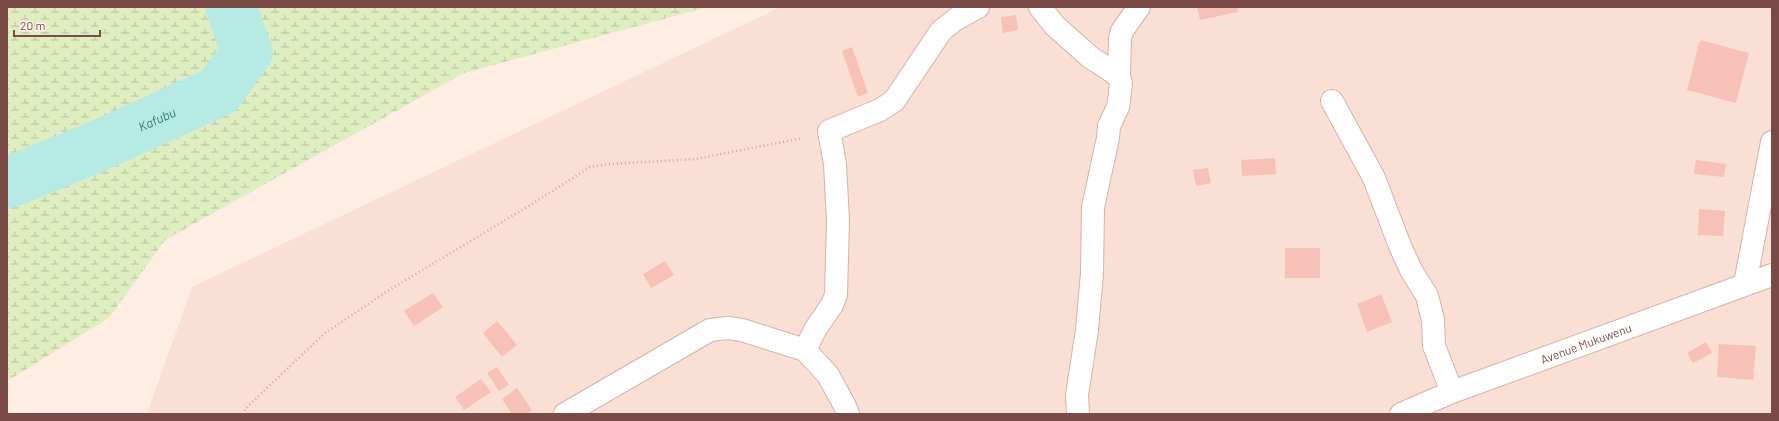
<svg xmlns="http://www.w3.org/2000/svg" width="1779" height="421" font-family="Barlow,sans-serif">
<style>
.residential{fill:#f9dfd4}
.wetland{fill:url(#wetland-marsh)}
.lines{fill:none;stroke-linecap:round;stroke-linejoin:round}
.river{stroke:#b5eae5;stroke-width:51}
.building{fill:#f7c1b8}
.minor-casing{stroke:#d4b2ab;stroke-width:24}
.tertiary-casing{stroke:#d4b2ab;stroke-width:24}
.path{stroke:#dca49b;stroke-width:2.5;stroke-dasharray:1 3;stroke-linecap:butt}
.minor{stroke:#fff;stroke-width:22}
.tertiary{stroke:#fff;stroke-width:22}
.labels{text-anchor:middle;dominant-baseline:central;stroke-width:3;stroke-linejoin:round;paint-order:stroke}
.street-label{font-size:12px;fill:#7a4b46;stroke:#fff3ec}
.water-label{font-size:13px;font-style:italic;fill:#357973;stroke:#fff3ec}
</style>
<defs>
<pattern id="wetland-marsh" width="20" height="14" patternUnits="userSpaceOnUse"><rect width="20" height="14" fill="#deeec0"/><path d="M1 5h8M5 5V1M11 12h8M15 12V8" fill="none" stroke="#b9c39e"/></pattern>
</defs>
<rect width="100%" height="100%" fill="#feede3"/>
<polygon class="residential" points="781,7 1772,7 1772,414 147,414 192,287"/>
<polygon class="wetland" points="7,7 708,7 464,73 165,240 109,318 7,381"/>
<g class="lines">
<path class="river" id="s1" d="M7,183L96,147L219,91L247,52L231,7"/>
</g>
<g class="building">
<polygon points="1197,7 1237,7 1238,12 1200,20"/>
<polygon points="1016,15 1018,30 1003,33 1001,17"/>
<polygon points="1700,40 1749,53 1736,103 1687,90"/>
<polygon points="852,47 868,93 858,97 842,51"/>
<polygon points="1275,158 1276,174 1242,176 1241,160"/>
<polygon points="1696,160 1726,164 1724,177 1694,174"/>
<polygon points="1208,168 1211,183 1196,186 1193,170"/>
<polygon points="1699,209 1725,211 1723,236 1698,235"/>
<rect x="1285" y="248" width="35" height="30"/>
<polygon points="665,261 674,275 651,288 643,274"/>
<polygon points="433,293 443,307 414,326 404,311"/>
<polygon points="1381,294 1392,322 1367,332 1357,304"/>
<polygon points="497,321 517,345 502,357 483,333"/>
<polygon points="1706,342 1712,353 1693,363 1687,353"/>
<polygon points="1719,344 1756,346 1753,380 1717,377"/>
<polygon points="497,367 509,385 499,391 487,373"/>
<polygon points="481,379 491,392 464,410 455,397"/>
<polygon points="517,388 532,410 527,414 512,414 502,399"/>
</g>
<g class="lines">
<g class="minor-casing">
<g id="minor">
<polyline points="1040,7 1054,25 1090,57 1119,76"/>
<polyline points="1332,101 1374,178 1400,246 1411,270 1427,296 1433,320 1434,346 1452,392"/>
<polyline points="1745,284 1772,142"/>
<polyline points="805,350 816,328 832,305 836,295 838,221 835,164 829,131 880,110 894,101 941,31 956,19 978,7"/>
<polyline points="565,414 710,330 728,328 742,330 805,350 828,375 845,406 848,414"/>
<polyline points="1078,414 1077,395 1087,330 1092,273 1093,207 1108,138 1109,126 1118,107 1121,84 1119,76 1120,39 1122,31 1139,7"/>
</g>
</g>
<g class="tertiary-casing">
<g id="tertiary">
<path id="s2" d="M1401,414L1452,392L1772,275"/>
</g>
</g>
<polyline class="path" points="242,414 249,405 325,333 386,292 532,204 590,167 609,164 696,159 803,138"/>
<use href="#minor" class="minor"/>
<use href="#tertiary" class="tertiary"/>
</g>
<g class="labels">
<g class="street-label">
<text stroke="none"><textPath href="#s2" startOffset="198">Avenue Mukuwenu</textPath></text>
</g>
<g class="water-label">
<text stroke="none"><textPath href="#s1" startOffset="163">Kafubu</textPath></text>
</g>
</g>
<rect width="1779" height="421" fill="none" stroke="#7a4b46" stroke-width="16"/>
<path d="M14 30v6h86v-6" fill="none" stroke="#7a4b46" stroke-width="2"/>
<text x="20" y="30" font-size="12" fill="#7a4b46" stroke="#fff3ec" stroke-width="3" paint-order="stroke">20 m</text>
</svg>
